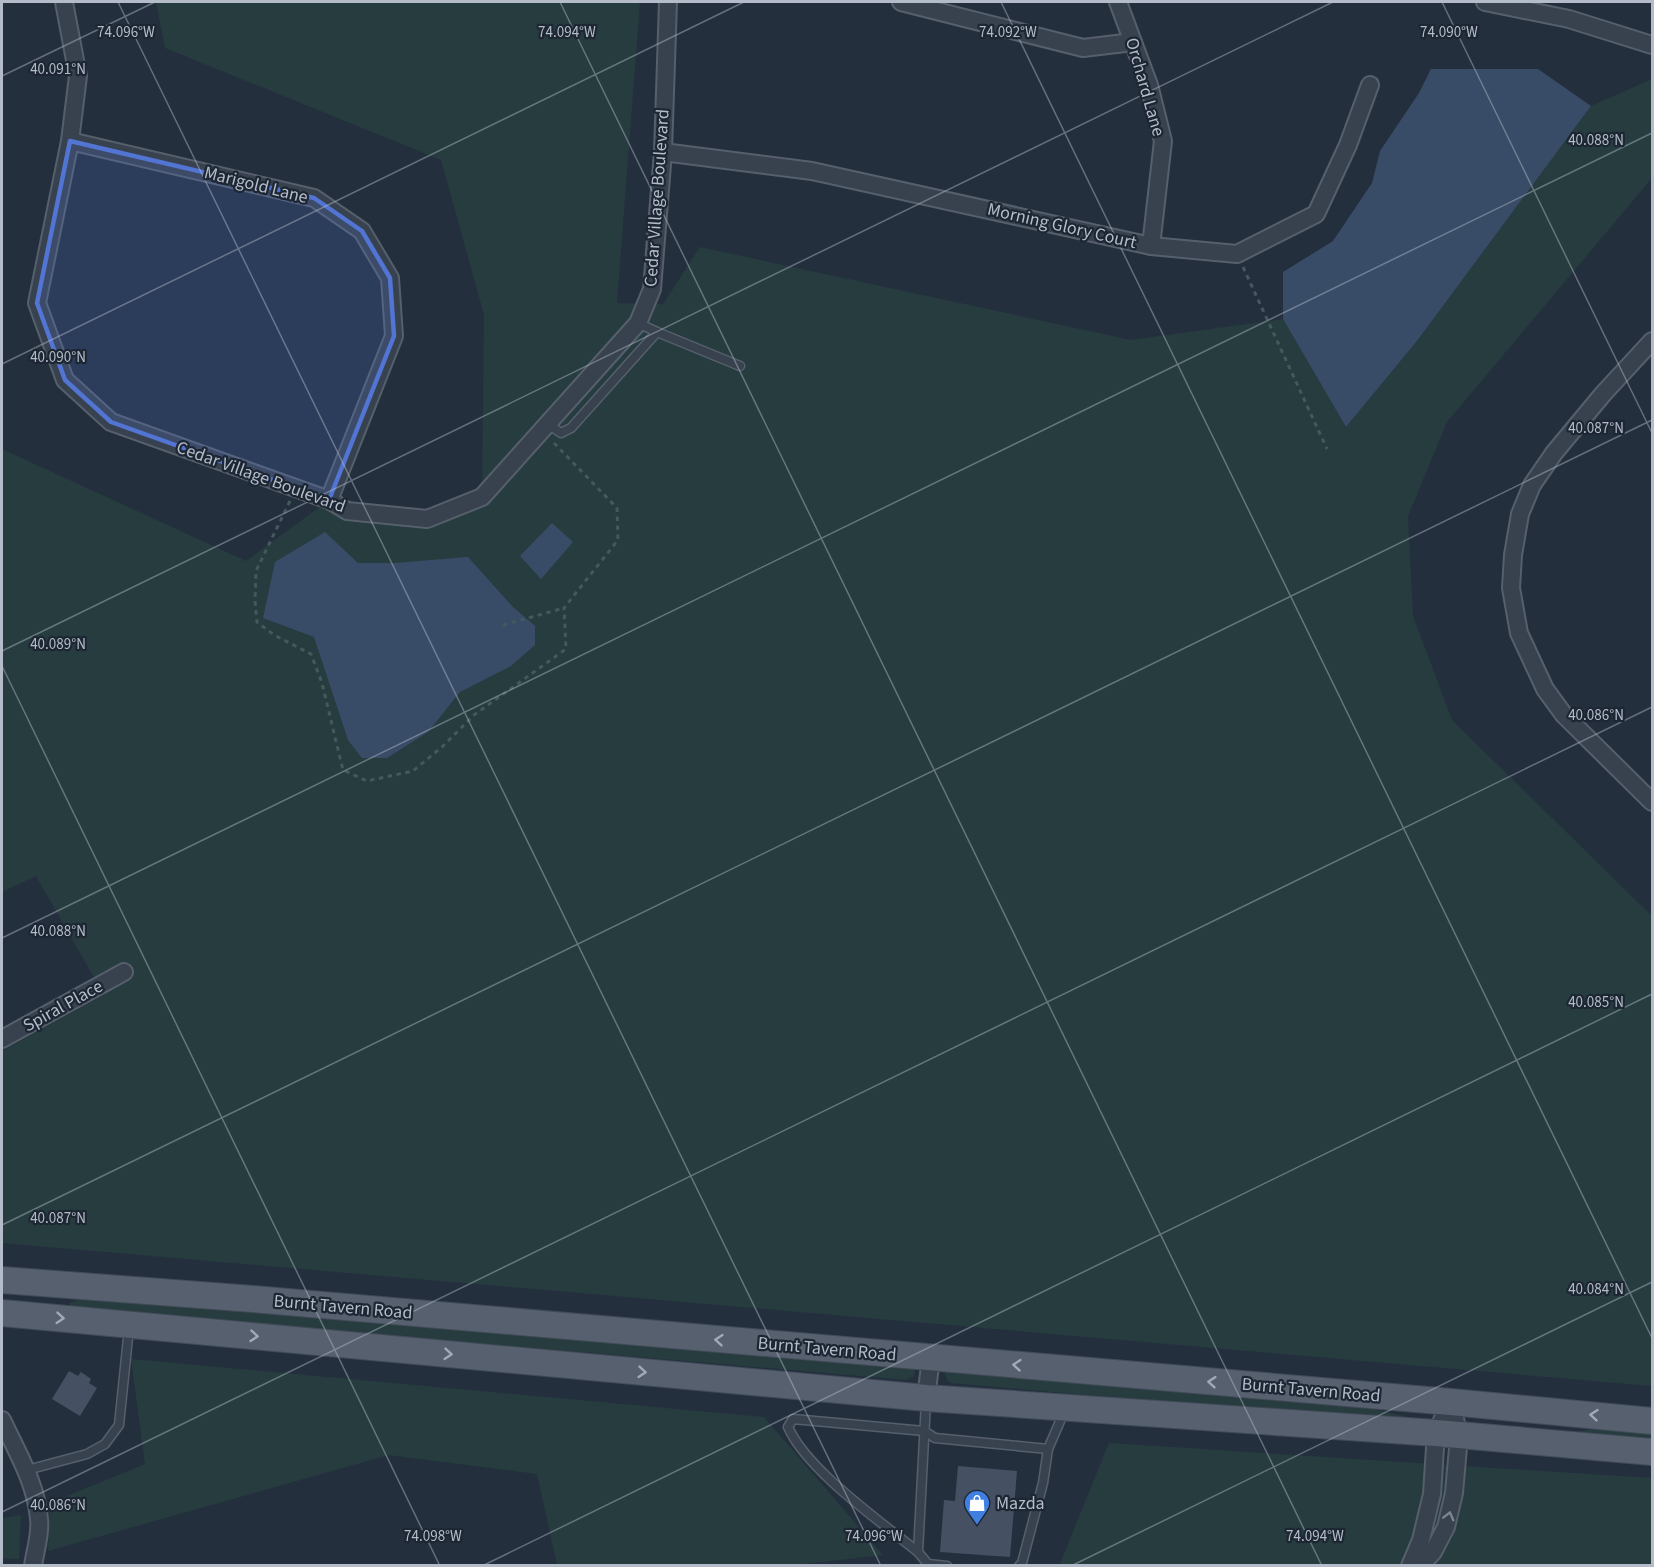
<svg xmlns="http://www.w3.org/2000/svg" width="1654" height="1567" font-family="'Source Sans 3',sans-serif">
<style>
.green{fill:#263c3f}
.water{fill:#394c67}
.building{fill:#455162}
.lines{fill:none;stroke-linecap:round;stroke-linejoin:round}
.lane-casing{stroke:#565f6c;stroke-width:11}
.street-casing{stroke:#565f6c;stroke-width:20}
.primary-casing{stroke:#414a57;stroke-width:28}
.path{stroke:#44595c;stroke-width:3;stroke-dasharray:4.5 4.5;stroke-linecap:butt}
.lane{stroke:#38414e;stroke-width:8}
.street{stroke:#38414e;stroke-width:16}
.primary{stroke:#56606e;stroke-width:26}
.oneway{stroke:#a1aab7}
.oneway2{stroke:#7c8592}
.marked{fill:#5274d3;fill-opacity:0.2;stroke:#5274d3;stroke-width:4.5;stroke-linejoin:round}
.ticks{fill:none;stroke:#b4bcc9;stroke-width:1.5;stroke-opacity:0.45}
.labels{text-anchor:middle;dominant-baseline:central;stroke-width:4.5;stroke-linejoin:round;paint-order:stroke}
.street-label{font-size:18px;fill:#b4bcc9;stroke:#1d2633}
.poi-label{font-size:18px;fill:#b4bcc9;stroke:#1d2633;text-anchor:start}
.ticks-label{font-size:15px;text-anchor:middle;fill:#b4bcc9;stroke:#1d2633;stroke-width:4.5;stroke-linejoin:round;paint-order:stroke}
</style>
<rect width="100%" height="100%" fill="#242f3e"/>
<g class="green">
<polygon points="156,2 640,2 617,303 663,304 700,247 1131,340 1283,319 1346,427 1417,341 1591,106 1652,79 1652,178 1447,422 1408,516 1413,616 1452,720 1652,916 1652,1386 2,1243 2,1051 104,995 36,876 2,892 2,449 246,561 329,500 426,519 482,497 484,315 441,160 165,48"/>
<polygon points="90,1295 914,1368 915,1372 913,1377 906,1380 70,1308 70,1303"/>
<polygon points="131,1359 764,1417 883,1555 787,1566 557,1565 537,1474 389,1455 48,1551 50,1503 145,1464"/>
<polygon points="947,1370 1334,1401 1418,1419 1221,1407 951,1383 948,1381 945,1375"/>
<polygon points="1482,1424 1576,1432 1612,1425 1652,1428 1652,1443 1479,1425"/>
<polygon points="1109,1443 1652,1478 1652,1565 1059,1566"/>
<polygon points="21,1515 19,1559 2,1558 2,1518"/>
</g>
<g class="water">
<polygon points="1431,69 1538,69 1591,106 1417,341 1346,427 1283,319 1283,272 1333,241 1372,183 1380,151 1419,93"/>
<polygon points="552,523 573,542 541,579 520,556"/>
<polygon points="325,532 358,563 394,563 468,557 513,607 535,626 535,645 511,666 460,692 428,732 387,758 362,758 348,740 314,637 263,618 275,562"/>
</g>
<g class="building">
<polygon points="69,1371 78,1376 81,1372 91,1379 89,1383 97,1388 80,1416 52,1399"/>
<polygon points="958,1466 1017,1471 1010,1557 940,1552 944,1500 955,1501"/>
</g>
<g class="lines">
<g class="lane-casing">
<g id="lane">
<polyline points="657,332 740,366"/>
<polyline points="548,424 561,433 571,428 657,332 638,323"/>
<polyline points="926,1402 918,1552 928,1564 947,1566"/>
<polyline points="27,1470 87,1454 105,1444 119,1425 129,1328"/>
<path d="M918,1552C880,1521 807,1470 788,1427L793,1419L924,1431L935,1438L1048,1449"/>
<polyline points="1019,1566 1022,1563 1043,1483 1048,1449 1064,1412"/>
</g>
</g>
<g class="street-casing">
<g id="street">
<polyline points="64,2 78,76 70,141 37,303 65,380 111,422 329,500 347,511 427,519 482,497 638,323 652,289 663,152 668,2"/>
<polyline points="901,2 1083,48 1133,42"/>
<polyline points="1118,2 1149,85 1163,141 1151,246"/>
<polyline points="1485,2 1569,19 1652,45"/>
<polyline points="70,141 314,198 362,231 390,278 394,336 329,500"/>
<polyline points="663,152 812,171 1151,246 1237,254 1316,214 1348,145 1370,85"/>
<polyline points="1652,341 1603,394 1554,453 1532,485 1520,514 1513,555 1511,588 1519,633 1545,689 1564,715 1652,802"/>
<polyline points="2,1039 124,972"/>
<polyline points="926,1398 931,1358"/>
<path d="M2,1420C17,1452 36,1483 39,1519C41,1534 35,1551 33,1566"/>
<polyline points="1410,1566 1421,1540 1432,1494 1436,1433 1451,1402"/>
<polyline points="1420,1566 1433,1552 1446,1527 1454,1493 1459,1436 1451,1402"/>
</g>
</g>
<g class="primary-casing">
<g id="primary">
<polyline points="2,1280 253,1299 1451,1402 1652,1421"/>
<polyline points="2,1313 926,1398 1436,1433 1652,1452"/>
</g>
</g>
<g class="path">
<polyline points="1243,267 1327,449"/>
<polyline points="290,501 256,571 255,601 257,622 274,635 311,654 322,683 343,770 367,781 413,771 443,746 474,715 566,649 564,608 618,540 617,508 554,443"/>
<polyline points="503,625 564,608"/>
</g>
<use href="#lane" class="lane"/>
<use href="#street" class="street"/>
<use href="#primary" class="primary"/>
</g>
<defs><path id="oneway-chevron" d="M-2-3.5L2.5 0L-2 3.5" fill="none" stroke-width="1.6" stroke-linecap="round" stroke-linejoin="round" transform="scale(1.5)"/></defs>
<g class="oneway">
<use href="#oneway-chevron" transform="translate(60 1318) rotate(5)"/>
<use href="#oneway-chevron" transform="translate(254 1336) rotate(5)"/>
<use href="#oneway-chevron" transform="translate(719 1340) rotate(-175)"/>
<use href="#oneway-chevron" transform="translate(448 1354) rotate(5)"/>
<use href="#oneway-chevron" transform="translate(1017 1365) rotate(-175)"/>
<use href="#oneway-chevron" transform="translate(642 1372) rotate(5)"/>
<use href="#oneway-chevron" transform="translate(1212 1382) rotate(-175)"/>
<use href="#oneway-chevron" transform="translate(1594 1415) rotate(-175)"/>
</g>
<use class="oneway2" href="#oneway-chevron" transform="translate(1449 1516) rotate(-76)"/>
<path class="marked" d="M70,141L314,198L362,231L390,278L394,336L329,500L111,422L65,380L37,303Z"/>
<path class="ticks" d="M118,2L881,1566M560,2L1322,1566M1001,2L1652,1338M1442,2L1652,433M2,76L155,2M2,364L744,2M2,651L1333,2M2,666L440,1566M2,938L1652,133M2,1225L1652,420M2,1512L1652,707M482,1566L1652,994M1071,1566L1652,1282"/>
<defs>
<g id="shop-pin" transform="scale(1.35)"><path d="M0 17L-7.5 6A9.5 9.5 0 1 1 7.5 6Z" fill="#3f7fe0" stroke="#1d2633"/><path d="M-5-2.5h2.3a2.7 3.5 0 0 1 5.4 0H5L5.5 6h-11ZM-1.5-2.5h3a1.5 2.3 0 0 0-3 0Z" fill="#fff"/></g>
</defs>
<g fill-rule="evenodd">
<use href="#shop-pin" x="977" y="1503"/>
</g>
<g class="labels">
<g class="street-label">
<text transform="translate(1145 87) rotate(74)">Orchard Lane</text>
<text transform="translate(256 185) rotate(14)">Marigold Lane</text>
<text transform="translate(657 198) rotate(-86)">Cedar Village Boulevard</text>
<text transform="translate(1062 226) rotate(13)">Morning Glory Court</text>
<text transform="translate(261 477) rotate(20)">Cedar Village Boulevard</text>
<text transform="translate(63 1006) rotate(-29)">Spiral Place</text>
<text transform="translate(343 1307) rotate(5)">Burnt Tavern Road</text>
<text transform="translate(827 1349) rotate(5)">Burnt Tavern Road</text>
<text transform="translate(1311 1390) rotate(5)">Burnt Tavern Road</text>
</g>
<g class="poi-label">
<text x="996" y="1503">Mazda</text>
</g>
</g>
<g class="ticks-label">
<text x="126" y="37">74.096°W</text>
<text x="567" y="37">74.094°W</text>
<text x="1008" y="37">74.092°W</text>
<text x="1449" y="37">74.090°W</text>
<text x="58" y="74">40.091°N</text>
<text x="1596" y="145">40.088°N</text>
<text x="58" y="362">40.090°N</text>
<text x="1596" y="433">40.087°N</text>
<text x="58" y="649">40.089°N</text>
<text x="1596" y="720">40.086°N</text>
<text x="58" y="936">40.088°N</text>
<text x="1596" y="1007">40.085°N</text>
<text x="58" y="1223">40.087°N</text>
<text x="1596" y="1294">40.084°N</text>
<text x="58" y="1510">40.086°N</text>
<text x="433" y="1541">74.098°W</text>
<text x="874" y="1541">74.096°W</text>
<text x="1315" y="1541">74.094°W</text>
</g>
<rect width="1654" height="1567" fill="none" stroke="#b4bcc9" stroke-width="6"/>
</svg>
